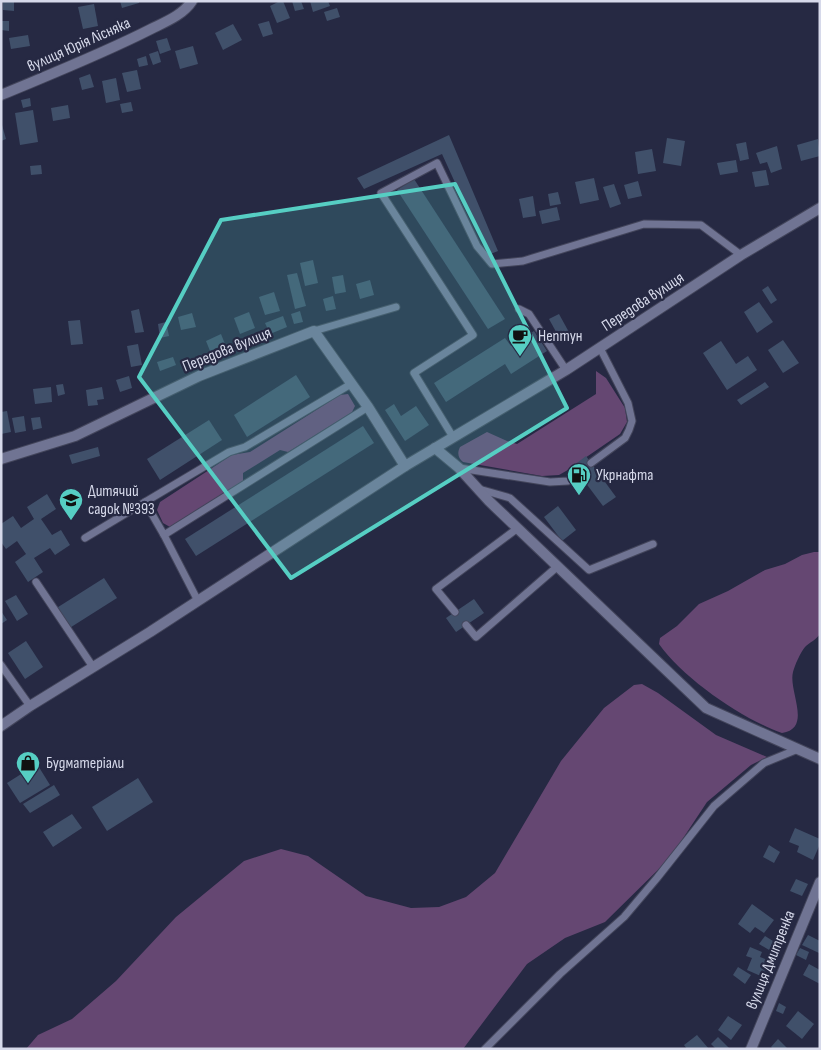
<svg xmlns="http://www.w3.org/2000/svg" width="821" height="1050" font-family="'Sofia Sans Condensed',sans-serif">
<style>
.green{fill:#654772}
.building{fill:#40506a}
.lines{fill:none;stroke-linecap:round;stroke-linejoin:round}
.service-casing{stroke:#43455b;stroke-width:9}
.minor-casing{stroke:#43455b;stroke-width:12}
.tertiary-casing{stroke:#43455b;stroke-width:12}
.service{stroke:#707493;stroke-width:7}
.minor{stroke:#707493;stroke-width:10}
.tertiary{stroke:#707493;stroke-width:10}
.marked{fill:#56cec3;fill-opacity:0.2;stroke:#56cec3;stroke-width:4;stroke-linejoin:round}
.labels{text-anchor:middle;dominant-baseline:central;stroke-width:4.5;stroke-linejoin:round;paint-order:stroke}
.street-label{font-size:16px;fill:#d6d9ea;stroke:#262943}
.poi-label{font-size:16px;fill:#d6d9ea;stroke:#262943;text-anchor:start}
</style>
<rect width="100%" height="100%" fill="#262943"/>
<g class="green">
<path d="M596,371L606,378L625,408L627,422L620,434L566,471L559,475L542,476L463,462C458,458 457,453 460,447L487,432L507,441L517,444L596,394Z"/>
<polygon points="348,394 355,406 352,412 288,452 280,450 243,473 243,481 170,527 163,523 157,510 160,502 232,455 250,452 340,395"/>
<path d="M814,552H820V634C816,640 810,642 805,647C800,653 795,665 793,672C788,691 813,728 782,733C742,719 684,679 659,644L660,638L677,626L699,604L728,591L765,570L785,564L802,555Z"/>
<polygon points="642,684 658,693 716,735 767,757 751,765 707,802 670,858 605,922 565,938 527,964 463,1049 26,1049 38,1035 72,1019 116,981 176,917 244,861 281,849 308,856 366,896 411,908 439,907 466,897 495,873 561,761 604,708 634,685"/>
</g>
<g class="building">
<polygon points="3,1 14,1 14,11 3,10"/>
<polygon points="120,1 139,1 139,3 122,8"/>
<polygon points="280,1 283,1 290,18 277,23 270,6"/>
<polygon points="292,1 301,1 304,9 295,11"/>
<polygon points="310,1 328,1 330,6 313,12"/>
<polygon points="94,4 98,26 83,29 78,7"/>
<polygon points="337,8 340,17 327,21 324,12"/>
<polygon points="1,21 9,21 9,31 1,30"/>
<polygon points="269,21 273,34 263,37 258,24"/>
<polygon points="233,24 242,40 223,50 215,33"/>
<polygon points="28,35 30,46 11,49 9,38"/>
<polygon points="167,38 171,50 160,54 156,41"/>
<polygon points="193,46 198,64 180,69 175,51"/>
<polygon points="158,51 161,62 153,65 149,54"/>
<polygon points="146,56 148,65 139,67 137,59"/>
<polygon points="137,70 141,89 127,92 122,73"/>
<polygon points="90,74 94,87 82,90 79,78"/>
<polygon points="116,78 120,100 106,103 102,81"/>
<polygon points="30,98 31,106 23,108 21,100"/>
<polygon points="131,102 133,111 122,113 120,104"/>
<polygon points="68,105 70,118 53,121 51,108"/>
<polygon points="33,110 38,142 20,145 15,113"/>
<polygon points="2,125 6,139 1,141 1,126"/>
<polygon points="449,135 498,251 488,255 442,154 364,189 357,178"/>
<polygon points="667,138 685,141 681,166 663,163"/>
<polygon points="818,139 820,156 801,161 797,145"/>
<polygon points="746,142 749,159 740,161 736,144"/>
<polygon points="777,146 782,169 771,173 767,162 760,164 756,153"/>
<polygon points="652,149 656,171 638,174 635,152"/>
<polygon points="736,160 738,172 720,175 717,163"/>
<polygon points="41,165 42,174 31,175 30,166"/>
<polygon points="766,170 769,185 755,187 752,172"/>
<polygon points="594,178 599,200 580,204 575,182"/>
<polygon points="414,179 505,319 488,329 397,190"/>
<polygon points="638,181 642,196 628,199 624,185"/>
<polygon points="614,184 621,204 610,208 603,187"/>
<polygon points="558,192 561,204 550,206 548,194"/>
<polygon points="533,196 536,216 523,218 519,199"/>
<polygon points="557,207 560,220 542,224 539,211"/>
<polygon points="313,260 318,283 305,286 300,263"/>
<polygon points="297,273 306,306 295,309 287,275"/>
<polygon points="343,275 346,292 335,294 332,277"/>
<polygon points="370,280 374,295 360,299 356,284"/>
<polygon points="768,286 777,300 771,304 762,290"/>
<polygon points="274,292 280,311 265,315 259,297"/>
<polygon points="333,296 336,309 326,311 323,299"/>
<polygon points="759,302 773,322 757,333 744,312"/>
<polygon points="139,309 144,332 135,333 131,311"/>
<polygon points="300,311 303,322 294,324 291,314"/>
<polygon points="249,312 255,328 240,334 234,318"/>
<polygon points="192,313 196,327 181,330 178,317"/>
<polygon points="559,314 570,334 560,339 549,319"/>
<polygon points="283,316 287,327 270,334 265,323"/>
<polygon points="80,320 83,344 71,345 68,321"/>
<polygon points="166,322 169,336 160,338 158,324"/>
<polygon points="534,331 547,351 511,374 505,364 446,402 434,383 505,338 511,346"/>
<polygon points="221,334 225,344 210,351 206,341"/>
<polygon points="783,340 799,363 783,373 768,350"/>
<polygon points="721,341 736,364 748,356 757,370 727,390 703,353"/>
<polygon points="138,344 142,365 131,367 127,346"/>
<polygon points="173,357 176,365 160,371 157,362"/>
<polygon points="296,375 310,397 247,437 234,415"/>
<polygon points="129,376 132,388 120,392 116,380"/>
<polygon points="765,382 769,387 741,405 737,400"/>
<polygon points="63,384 65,394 58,396 56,385"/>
<polygon points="51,387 52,402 35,404 33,389"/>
<polygon points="102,387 104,399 97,400 98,405 88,406 86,390"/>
<polygon points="394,404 401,416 416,406 429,425 405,441 385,410"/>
<polygon points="7,411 11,432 1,434 1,412"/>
<polygon points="24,416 26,431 15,433 12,418"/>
<polygon points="40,417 42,428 33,430 31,418"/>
<polygon points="209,420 222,440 160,480 147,459"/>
<polygon points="363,426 374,443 196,556 185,539"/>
<polygon points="98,447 100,456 72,464 69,455"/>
<polygon points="586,456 616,497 603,506 573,466"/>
<polygon points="47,494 56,509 41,519 52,535 61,530 70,545 55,555 50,548 34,558 43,572 28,582 15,562 26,554 17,541 6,549 1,542 1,524 13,516 21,528 34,519 27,507"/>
<polygon points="558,506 576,530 562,541 544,517"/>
<polygon points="104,578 117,598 68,629 55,609"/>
<polygon points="16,595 28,614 17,621 5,601"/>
<polygon points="474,599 484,613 456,632 446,618"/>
<polygon points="1,611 7,620 1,624"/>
<polygon points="26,641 43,667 25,679 8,653"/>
<polygon points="37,764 50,785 20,803 7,783"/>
<polygon points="138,778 153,802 107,831 92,807"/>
<polygon points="54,785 60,795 30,813 23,804"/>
<polygon points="72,814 82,828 53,847 43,832"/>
<polygon points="795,828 820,839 820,844 813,860 797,852 799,846 789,842"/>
<polygon points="769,845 780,852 774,863 763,857"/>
<polygon points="796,879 808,884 802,896 790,891"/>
<polygon points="752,904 774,920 764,933 755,927 750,933 738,924"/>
<polygon points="808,935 820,941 819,953 802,945"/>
<polygon points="765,936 781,946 776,954 759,944"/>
<polygon points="750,947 762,952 760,957 770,961 763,977 747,970 752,958 746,956"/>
<polygon points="800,948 809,952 806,960 796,955"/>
<polygon points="809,964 820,970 820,984 803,975"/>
<polygon points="738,967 751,975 745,984 733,975"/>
<polygon points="779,1003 786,1007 783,1014 776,1011"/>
<polygon points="798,1011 814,1024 802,1039 786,1026"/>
<polygon points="728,1016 742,1025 731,1040 718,1030"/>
<polygon points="697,1035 709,1049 687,1049 684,1045"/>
<polygon points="718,1037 730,1049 716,1049 711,1044"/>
<polygon points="778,1039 788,1049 773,1049 771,1047"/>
</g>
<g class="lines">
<g class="service-casing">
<g id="service">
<polyline points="519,309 529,314 566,370"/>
<polyline points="314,331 396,307"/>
<polyline points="453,437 414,373 473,335 381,193 437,163 477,246 492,264 523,261 644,224 701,225 741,255"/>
<polyline points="591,463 625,438 629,430 632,421 628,403 600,348"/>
<polyline points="459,468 550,482 568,481 578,473"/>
<polyline points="479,489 510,498 589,570 653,544"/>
<polyline points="164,535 368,407"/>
<polyline points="85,538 145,502"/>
<polyline points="36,582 93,667"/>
<polyline points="198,601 164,535 145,502 229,452 245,447 351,384"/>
<polyline points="455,612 436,589 518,528"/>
<polyline points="466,625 476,637 558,566"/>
<polyline points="1,665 30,706"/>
<polyline points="485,1049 560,974 624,917 657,878 714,806 764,763 798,749"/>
</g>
</g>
<g class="minor-casing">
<g id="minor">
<path d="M1,95C51,74 102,54 151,29C165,22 183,15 192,1"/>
<polyline points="435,448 459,468 489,501 706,708 820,759"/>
<polyline points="1,459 75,436 199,376 314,331 368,407 405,466"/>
<polyline points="751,1049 820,882"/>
</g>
</g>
<g class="tertiary-casing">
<polyline id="tertiary" points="1,726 30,706 150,632 405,466 566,370 741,255 820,208"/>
</g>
<use href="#service" class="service"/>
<use href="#minor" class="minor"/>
<use href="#tertiary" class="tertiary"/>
</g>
<path class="marked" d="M455,184L567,408L291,578L139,377L221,220Z"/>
<defs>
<g id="cafe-pin" transform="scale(1.25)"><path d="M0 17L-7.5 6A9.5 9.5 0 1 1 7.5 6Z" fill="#56cec3" stroke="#262943"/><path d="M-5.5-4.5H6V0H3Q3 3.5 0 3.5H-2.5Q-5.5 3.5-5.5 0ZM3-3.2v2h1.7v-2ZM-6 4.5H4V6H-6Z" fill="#111"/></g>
<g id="fuel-pin" transform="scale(1.25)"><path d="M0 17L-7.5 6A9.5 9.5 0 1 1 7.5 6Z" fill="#56cec3" stroke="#262943"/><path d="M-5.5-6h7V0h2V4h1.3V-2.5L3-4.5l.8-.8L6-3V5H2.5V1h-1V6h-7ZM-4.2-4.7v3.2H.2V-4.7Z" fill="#111"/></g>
<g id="school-pin" transform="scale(1.25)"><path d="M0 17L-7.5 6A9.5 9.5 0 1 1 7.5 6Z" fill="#56cec3" stroke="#262943"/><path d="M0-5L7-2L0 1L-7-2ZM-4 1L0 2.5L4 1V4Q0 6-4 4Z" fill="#111"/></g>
<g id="shop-pin" transform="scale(1.25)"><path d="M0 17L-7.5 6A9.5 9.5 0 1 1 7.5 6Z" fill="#56cec3" stroke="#262943"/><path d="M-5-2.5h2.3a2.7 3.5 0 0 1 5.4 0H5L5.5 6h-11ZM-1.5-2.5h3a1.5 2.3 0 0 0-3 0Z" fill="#111"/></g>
</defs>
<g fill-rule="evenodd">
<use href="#cafe-pin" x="520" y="336"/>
<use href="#fuel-pin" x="579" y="475"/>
<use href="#school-pin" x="71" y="500"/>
<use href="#shop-pin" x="28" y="763"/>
</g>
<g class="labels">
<g class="street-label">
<text transform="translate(79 45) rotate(-24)">вулиця Юрія Лісняка</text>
<text transform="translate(643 302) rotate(-33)">Передова вулиця</text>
<text transform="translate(227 350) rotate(-22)">Передова вулиця</text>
<text transform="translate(771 960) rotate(-68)">вулиця Дмитренка</text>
</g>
<g class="poi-label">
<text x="538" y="336">Нептун</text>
<text x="596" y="475">Укрнафта</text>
<text x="88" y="491">Дитячий<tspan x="88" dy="18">садок №393</tspan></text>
<text x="46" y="763">Будматеріали</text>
</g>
</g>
<rect width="821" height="1050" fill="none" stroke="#d6d9ea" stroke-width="5"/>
</svg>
